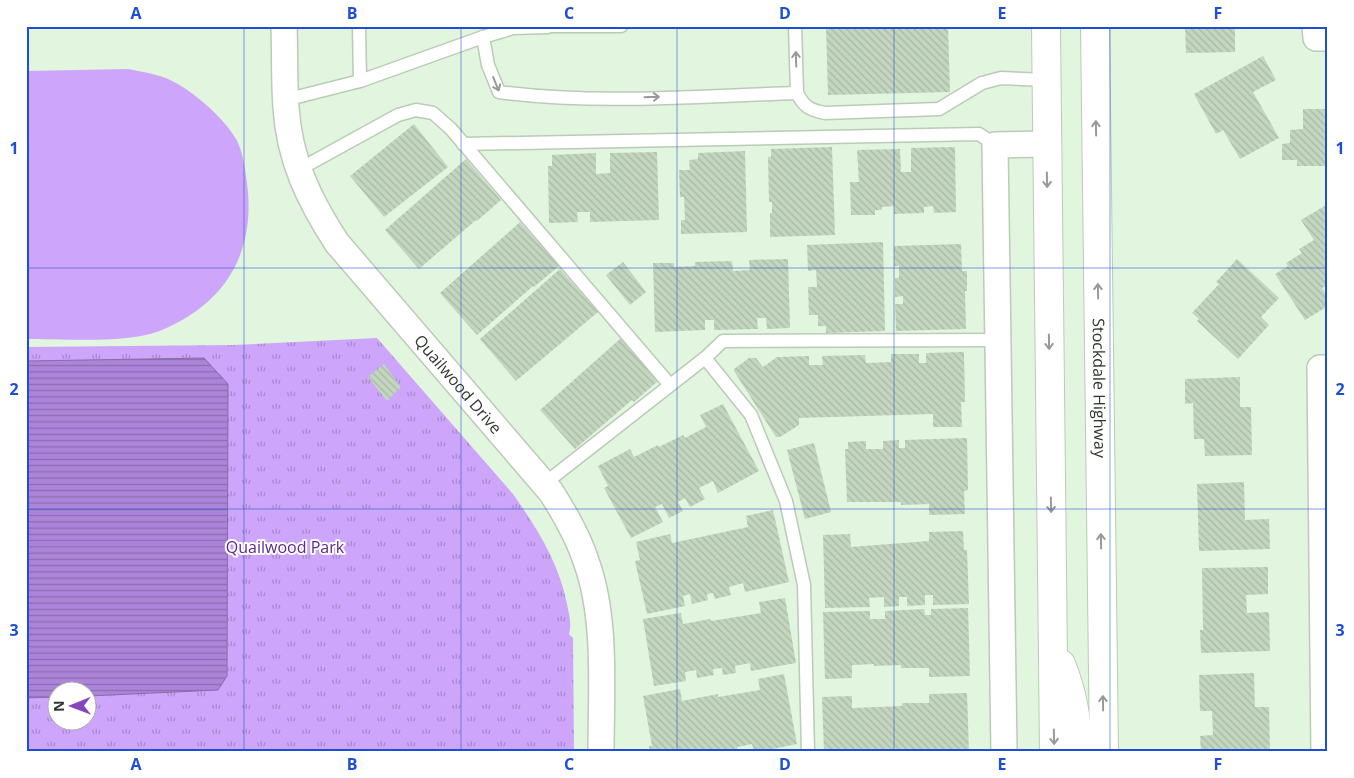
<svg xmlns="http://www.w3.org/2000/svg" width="1354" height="778" font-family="'Open Sans',sans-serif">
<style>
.park{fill:url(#park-tufts);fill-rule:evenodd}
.garden{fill:#cda6fb}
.water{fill:url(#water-rules);stroke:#866da6}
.building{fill:url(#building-back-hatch)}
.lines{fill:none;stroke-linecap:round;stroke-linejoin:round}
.service-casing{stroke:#b9ccb6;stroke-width:15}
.minor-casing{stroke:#b9ccb6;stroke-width:28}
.primary-casing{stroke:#b9ccb6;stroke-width:30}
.service{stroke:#fff;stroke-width:12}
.minor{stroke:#fff;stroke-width:25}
.primary{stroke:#fff;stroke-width:28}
.oneway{stroke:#979a96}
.grid{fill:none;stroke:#1d4ed8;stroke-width:1;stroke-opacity:0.55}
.labels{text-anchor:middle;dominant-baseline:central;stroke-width:4;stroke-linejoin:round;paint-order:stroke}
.street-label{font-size:16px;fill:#2f362e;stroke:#fff}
.park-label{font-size:16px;fill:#5e298c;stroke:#fff}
.neatline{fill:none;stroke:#1d4ed8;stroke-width:2}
.grid-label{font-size:16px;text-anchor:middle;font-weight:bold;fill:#1d4ed8}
</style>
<defs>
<pattern id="park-tufts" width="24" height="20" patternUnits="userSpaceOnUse" patternTransform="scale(1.25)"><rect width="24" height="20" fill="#cda6fb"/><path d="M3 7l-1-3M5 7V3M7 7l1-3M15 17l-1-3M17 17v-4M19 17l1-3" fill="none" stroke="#a788cc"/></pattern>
<pattern id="water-rules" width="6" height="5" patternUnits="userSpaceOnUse" patternTransform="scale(1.25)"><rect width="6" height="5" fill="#ac84d9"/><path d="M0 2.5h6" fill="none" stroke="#8c6db0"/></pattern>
<pattern id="building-back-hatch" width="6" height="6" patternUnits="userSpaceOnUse" patternTransform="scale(1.25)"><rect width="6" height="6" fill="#c3d6bf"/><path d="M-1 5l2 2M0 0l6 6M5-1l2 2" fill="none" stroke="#a8b8a4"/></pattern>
</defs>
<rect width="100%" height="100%" fill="#e2f5de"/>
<path class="park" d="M377,338L513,494C537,528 559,563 567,604C569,615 572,623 569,634L573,638L574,752H26V347L233,345ZM58,690H88V720H58Z"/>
<path class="garden" d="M128,69C142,72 159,74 172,81C193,91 225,119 236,139C243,151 245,169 247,183C256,252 226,303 162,330C128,344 64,339 26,339V71Z"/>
<polygon class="water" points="204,358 228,384 227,676 218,690 88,696 88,690 58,690 57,697 26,698 26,361"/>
<g class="building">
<polygon points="826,26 948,26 950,92 828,95"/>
<polygon points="1185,26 1235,26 1235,52 1186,53"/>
<polygon points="1263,56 1276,80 1253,92 1279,138 1240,159 1223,130 1216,134 1194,94"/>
<polygon points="1303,109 1328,109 1328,166 1297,166 1297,160 1282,160 1282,144 1290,143 1290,130 1303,129"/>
<polygon points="414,124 448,167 384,217 350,176"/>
<polygon points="832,147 835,235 770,237 770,213 772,213 772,202 769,202 768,157 771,157 771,149"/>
<polygon points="955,147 956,212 934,213 933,206 924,207 924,213 894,214 894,206 882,207 882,210 875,210 875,215 851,215 850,182 859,182 857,150 900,149 901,172 911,172 911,148"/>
<polygon points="745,151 747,232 681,234 681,220 685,220 684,197 680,197 679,170 690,170 689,160 698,159 698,153"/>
<polygon points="657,152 659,220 590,222 590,212 577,212 578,222 549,223 548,166 552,166 552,155 596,153 596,174 610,173 610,153"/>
<polygon points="466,159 501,200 477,221 476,220 419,269 385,230"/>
<polygon points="1328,204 1328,285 1322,288 1328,298 1328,306 1305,320 1275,274 1288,266 1286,263 1302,253 1299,249 1314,240 1301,220"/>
<polygon points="520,222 559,266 534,287 533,286 477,335 440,293"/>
<polygon points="883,242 885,331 826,333 826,326 818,326 818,315 809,315 808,287 817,287 816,270 808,271 807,245"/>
<polygon points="961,244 962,271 967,271 967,291 965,291 966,329 896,331 895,304 903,304 903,296 895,297 895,278 899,278 899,266 894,266 894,246"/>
<polygon points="788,259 790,328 767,329 766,318 757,318 758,329 714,330 714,320 705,320 705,330 655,332 653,263 674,263 674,267 695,266 695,262 732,261 733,271 750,270 749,260"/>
<polygon points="1237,259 1279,298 1261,317 1269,325 1238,359 1197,321 1199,319 1192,313 1219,284 1216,282"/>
<polygon points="623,262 646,292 630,305 606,275"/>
<polygon points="560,269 598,312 516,381 480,339"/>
<polygon points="621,338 658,381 634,402 632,400 575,449 540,410"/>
<polygon points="964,352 965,402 961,402 962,427 933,427 933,414 799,418 799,425 780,437 776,437 734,371 734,369 749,358 756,358 763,367 777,357 809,356 809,365 823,365 822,356 865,355 866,363 891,362 891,354 919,354 919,363 926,363 926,353"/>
<polygon points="384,364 401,387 387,401 368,377"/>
<polygon points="1240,377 1240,407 1251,407 1252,455 1205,456 1204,439 1194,439 1193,403 1185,404 1185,379"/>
<polygon points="723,404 759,471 718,493 713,481 699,488 705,499 690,507 685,498 678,502 683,511 669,518 662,504 655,507 663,522 631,538 604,488 608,486 598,466 630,449 634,457 658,445 659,447 683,435 685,438 706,427 700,415"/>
<polygon points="967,438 968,490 964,491 965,514 929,515 929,504 901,505 901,502 847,502 845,449 848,449 848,442 866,441 866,449 883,449 883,441 899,440 899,448 905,448 905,440"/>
<polygon points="814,443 831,512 805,519 787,450"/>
<polygon points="1244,482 1245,520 1269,519 1270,549 1199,551 1197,484"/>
<polygon points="773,510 789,582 745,592 743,583 729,587 731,595 715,599 713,593 707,594 708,600 692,604 690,594 683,596 685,606 647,614 635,561 640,560 636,542 670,534 672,543 748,527 746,516"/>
<polygon points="963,531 964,550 967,550 969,604 933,605 933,595 925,595 925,605 907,606 907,597 899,597 899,606 884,607 884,597 869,598 870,607 825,608 823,535 850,534 851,547 929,541 929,532"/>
<polygon points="1268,567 1268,594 1246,595 1247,613 1269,612 1270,651 1201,653 1200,630 1203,630 1202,568"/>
<polygon points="785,598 796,663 751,671 750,663 735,666 736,673 723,675 722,668 713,669 714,675 697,678 696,670 685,672 686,681 654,686 643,619 681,613 683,624 710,619 711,621 761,613 759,602"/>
<polygon points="968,608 970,676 929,677 929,668 901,668 901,665 874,666 874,664 852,665 852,678 825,679 823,612 870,611 870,619 885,619 885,611 924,609 925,615 931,615 931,609"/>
<polygon points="1254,673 1255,707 1269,707 1270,752 1201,752 1200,736 1213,735 1212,711 1200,711 1199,675"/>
<polygon points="784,674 797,744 758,752 754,752 752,744 737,747 738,752 650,752 649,746 652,746 643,696 680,689 682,701 718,694 718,697 760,690 758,679"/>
<polygon points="967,693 969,752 824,752 822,697 852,696 852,708 902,706 902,703 929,703 929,694"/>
</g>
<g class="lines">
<g class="service-casing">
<g id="service">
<polyline points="548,26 621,26"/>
<path d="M795,26L797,93C804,107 810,110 825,113L939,109L982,83L1001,78L1046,80"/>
<path d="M483,37L488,65L499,92C597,105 699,96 797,93"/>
<polyline points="360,81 483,37 513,28 548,27"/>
<polyline points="285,100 360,81 359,26"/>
<polyline points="463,144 979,134 995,145"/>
<polyline points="298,170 398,115 416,110 433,113 451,129 670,385"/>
<polyline points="705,358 751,415 786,501 804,585 808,752"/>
<polyline points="544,484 705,358 723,341 998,340"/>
</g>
</g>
<g class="minor-casing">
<g id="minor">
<path id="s1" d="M284,26C285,53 284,81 286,107C289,159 309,200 337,243L551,492C565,514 578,536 586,561C607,618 601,691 601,752"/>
<polyline points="1315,26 1316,38 1328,38"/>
<polyline points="1004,752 995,145 1047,144"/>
<polyline points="1324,752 1320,368 1328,368"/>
</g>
</g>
<g class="primary-casing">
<g id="primary">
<polyline points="1046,26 1054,752"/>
<path id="s2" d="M1095,26L1104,752"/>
<path d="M1061,664C1073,694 1077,719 1078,752"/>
</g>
</g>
<use href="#service" class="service"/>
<use href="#minor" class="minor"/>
<use href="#primary" class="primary"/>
</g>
<defs><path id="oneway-shaft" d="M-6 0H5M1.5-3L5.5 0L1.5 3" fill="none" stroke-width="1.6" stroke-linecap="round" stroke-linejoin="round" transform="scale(1.25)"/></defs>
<g class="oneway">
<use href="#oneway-shaft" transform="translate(796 59) rotate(-92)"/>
<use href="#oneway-shaft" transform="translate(496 84) rotate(68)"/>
<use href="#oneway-shaft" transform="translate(652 97) rotate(-2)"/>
<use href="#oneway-shaft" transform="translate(1096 128) rotate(-91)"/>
<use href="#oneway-shaft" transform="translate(1047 180) rotate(89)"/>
<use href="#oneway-shaft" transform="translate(1098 291) rotate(-91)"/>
<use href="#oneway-shaft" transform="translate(1049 342) rotate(89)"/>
<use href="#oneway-shaft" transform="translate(1051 505) rotate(89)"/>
<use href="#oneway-shaft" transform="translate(1101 541) rotate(-91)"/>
<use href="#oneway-shaft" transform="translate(1103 703) rotate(-91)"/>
<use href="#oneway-shaft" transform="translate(1054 737) rotate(89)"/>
</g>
<path class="grid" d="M244,26V752M461,26V752M677,26V752M894,26V752M1110,26V752M26,268H1328M26,509H1328"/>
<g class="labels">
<g class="street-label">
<text stroke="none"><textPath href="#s1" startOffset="414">Quailwood Drive</textPath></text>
<text stroke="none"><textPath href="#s2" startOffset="362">Stockdale Highway</textPath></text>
</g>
<g class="park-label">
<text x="285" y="547">Quailwood Park</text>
</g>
</g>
<rect width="1354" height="778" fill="none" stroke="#ffffff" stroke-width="55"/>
<g transform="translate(72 706) rotate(269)"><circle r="24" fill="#ffffff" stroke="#acafab"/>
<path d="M0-4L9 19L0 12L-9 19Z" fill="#8447bd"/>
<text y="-8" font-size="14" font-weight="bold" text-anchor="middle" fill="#2f362e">N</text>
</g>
<rect x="28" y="28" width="1298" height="722" class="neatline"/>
<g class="grid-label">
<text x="136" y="19">A</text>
<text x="352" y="19">B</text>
<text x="569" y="19">C</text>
<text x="785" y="19">D</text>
<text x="1002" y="19">E</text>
<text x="1218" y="19">F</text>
<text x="14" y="154">1</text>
<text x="1340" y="154">1</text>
<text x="14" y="395">2</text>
<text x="1340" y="395">2</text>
<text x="14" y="636">3</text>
<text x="1340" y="636">3</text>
<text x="136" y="770">A</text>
<text x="352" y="770">B</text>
<text x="569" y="770">C</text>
<text x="785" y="770">D</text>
<text x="1002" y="770">E</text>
<text x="1218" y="770">F</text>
</g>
</svg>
